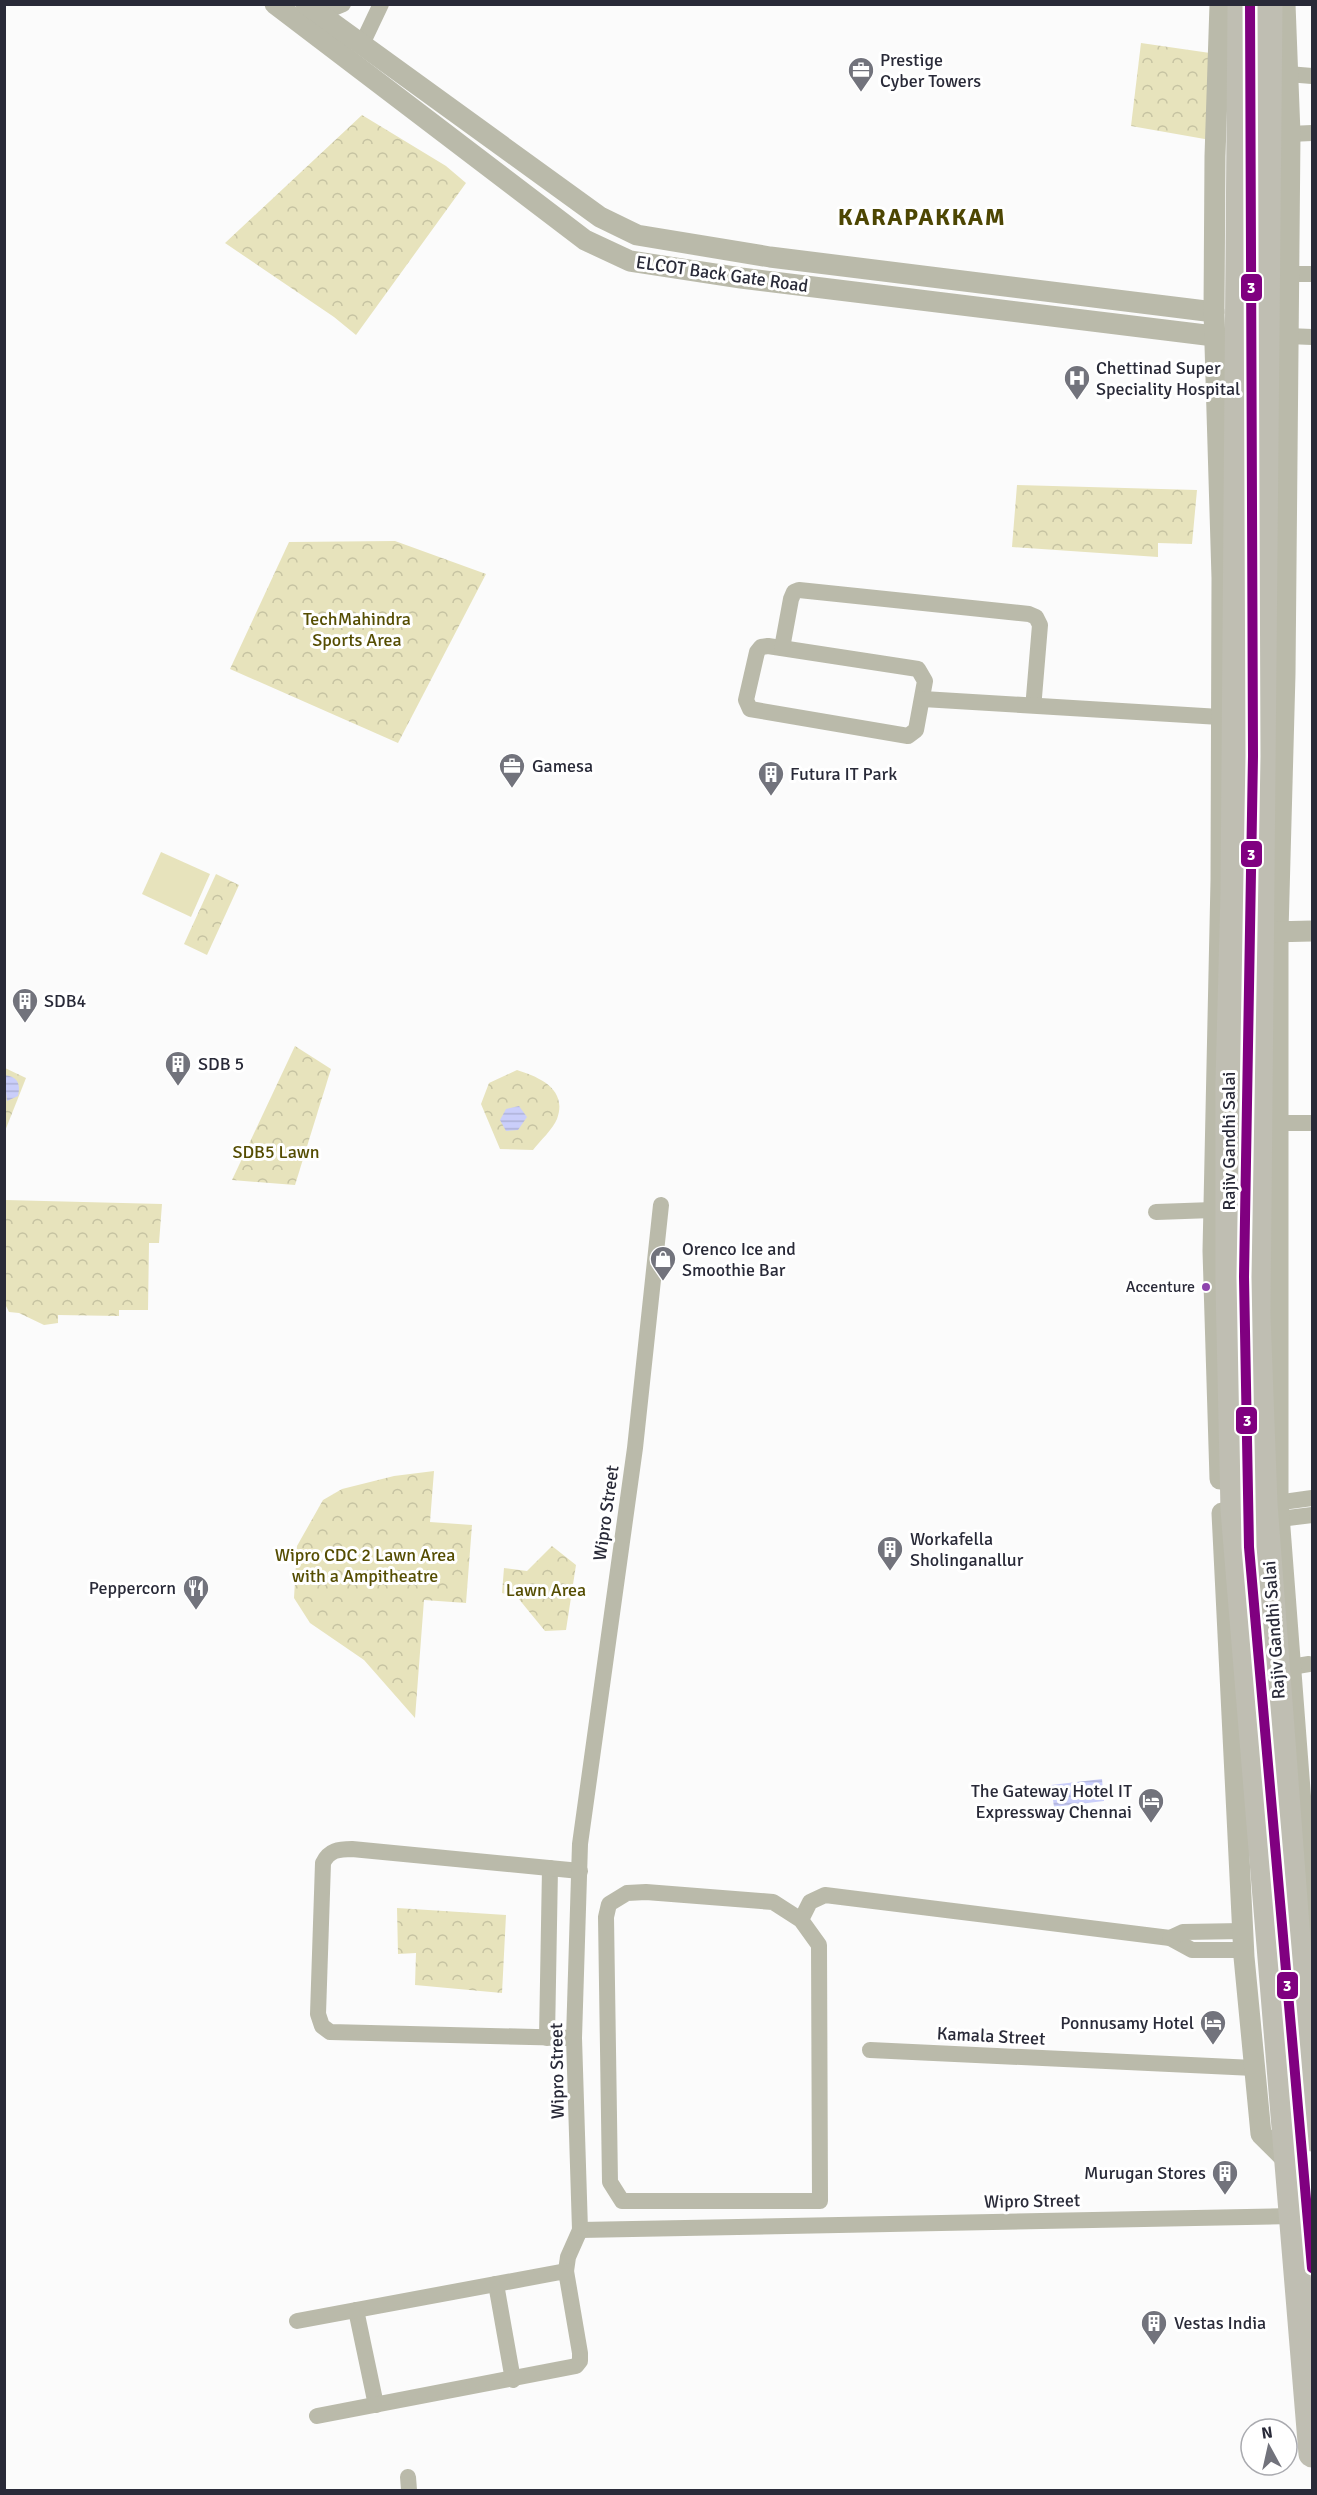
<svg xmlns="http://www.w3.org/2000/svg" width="1317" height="2495" font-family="Signika,sans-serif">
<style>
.park{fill:url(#park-crowns)}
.garden{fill:#e7e3bc}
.water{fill:url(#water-rules)}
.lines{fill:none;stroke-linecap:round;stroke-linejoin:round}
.minor{stroke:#babaaa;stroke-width:16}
.tertiary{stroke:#babaaa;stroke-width:21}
.primary{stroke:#bfbeb2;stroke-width:27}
.metro-1-casing{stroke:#fff;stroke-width:15}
.metro-1{stroke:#800080;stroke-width:10}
.bus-dot{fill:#8e44ad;stroke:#fff;stroke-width:2}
.labels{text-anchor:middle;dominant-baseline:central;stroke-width:6;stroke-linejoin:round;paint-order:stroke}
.bus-label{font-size:16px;fill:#292a38;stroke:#fff;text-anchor:end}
.poi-label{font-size:18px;fill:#292a38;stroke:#fff;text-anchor:start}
.street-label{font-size:18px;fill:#292a38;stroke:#fff}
.park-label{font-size:18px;fill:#554d02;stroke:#fff}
.district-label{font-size:24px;font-weight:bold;letter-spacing:1.5px;fill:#4d4603;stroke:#fff}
.line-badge{stroke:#fff;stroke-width:2}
.badge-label{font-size:16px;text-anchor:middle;font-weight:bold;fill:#fff}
</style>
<defs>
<pattern id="park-crowns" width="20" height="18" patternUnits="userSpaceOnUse" patternTransform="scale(1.5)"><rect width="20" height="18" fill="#e7e3bc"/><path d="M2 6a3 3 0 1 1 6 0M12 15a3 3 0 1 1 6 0" fill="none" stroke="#c6c3a2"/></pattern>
<pattern id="water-rules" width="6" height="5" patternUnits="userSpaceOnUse" patternTransform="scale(1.5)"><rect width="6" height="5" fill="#cacefa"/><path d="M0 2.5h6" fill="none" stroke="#aeb1d7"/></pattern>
</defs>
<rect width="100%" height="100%" fill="#fbfbfb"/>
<g class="park">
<polygon points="1141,43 1217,54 1216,141 1131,126"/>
<polygon points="362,115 446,166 466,183 356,335 334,317 225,243"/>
<polygon points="1017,485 1197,490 1192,544 1158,543 1158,557 1012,547"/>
<polygon points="395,541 486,574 398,743 230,669 289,542"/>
<polygon points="216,874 239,885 207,955 184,944"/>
<polygon points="295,1046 331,1069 295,1185 232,1180"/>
<polygon points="5,1068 26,1078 5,1131"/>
<path d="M517,1070C539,1077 568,1089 557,1119C553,1129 540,1141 533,1150L500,1149L481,1104L489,1083Z"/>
<polygon points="5,1200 162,1204 159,1243 149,1243 148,1310 119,1310 119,1316 58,1315 58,1323 44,1325 19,1313 9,1312 4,1302"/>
<polygon points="434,1471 430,1522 472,1525 466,1603 424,1600 415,1718 364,1660 310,1623 294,1598 297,1546 323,1500 342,1489 394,1476"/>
<polygon points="552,1546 576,1565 566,1630 545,1631 518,1598 502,1593 504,1568 527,1571"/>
<polygon points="397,1908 506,1915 502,1993 415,1985 416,1953 398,1954"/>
</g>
<polygon class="garden" points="161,852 210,874 191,917 142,894"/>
<g class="water">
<path d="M4,1075C17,1076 21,1083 18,1096L7,1101Z"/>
<polygon points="519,1106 527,1117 518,1130 506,1131 500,1120 506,1109"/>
<polygon points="1102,1779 1104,1801 1054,1807 1051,1785"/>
</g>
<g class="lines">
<g class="minor">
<polyline points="319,14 343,4"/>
<polyline points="362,44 381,4"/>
<polyline points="1288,74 1312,76"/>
<polyline points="1290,134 1312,133"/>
<polyline points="1279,274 1312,274"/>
<polyline points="1288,336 1312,337"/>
<polygon points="768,646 918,669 925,681 916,730 908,736 750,709 746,700 757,652 761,647"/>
<polyline points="782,648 791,599 794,592 799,590 1029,614 1036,617 1040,625 1034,697"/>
<polyline points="923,699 1220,717"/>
<polyline points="1278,1123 1312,1123"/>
<polyline points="1156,1212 1213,1210"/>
<polyline points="1268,1504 1312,1498"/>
<polyline points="1280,1519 1312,1515"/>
<polyline points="1291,1667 1309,1664"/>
<polyline points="801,1920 819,1945 820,2201 622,2201 610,2182 606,1917 609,1904 627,1893 646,1892 773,1902 801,1920 810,1902 825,1895 1170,1938 1192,1950 1244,1950"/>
<polyline points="1170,1938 1183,1932 1243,1931"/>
<polyline points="547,2038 550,1868"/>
<path d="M574,2038L330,2032L322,2026L318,2014L323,1863C329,1850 339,1849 352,1849L580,1871"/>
<polyline points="870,2050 1254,2068"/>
<polyline points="580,2230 1292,2216"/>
<polyline points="566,2271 568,2257 580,2230 574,2038 580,1844 635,1448 661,1205"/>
<polyline points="496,2284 513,2380"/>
<polyline points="356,2310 376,2405"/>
<polyline points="297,2321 566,2271 580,2353 580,2361 576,2366 317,2416"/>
<polyline points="408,2477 409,2490"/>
</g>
<g class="tertiary">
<polyline points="275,4 585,240 630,261 741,278 1214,336"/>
<polyline points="306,4 600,217 637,235 770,257 1214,312"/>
<polyline points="1220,4 1215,156 1214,312 1222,578 1221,880 1213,1251 1220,1479"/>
<polyline points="1285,4 1290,134 1285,674 1278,932 1278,1502 1312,1947"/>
<polyline points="1265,932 1312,931"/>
<polyline points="1222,1513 1244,1957 1261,2134 1287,2160"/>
</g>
<g class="primary">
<polyline points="1241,4 1234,892 1229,1081 1229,1286 1234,1510 1312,2454"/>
<polyline points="1269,4 1257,1315 1264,1504 1312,2138"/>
</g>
<g class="metro-1-casing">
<polyline id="metro-1" points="1250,4 1253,756 1244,1277 1249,1547 1312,2268"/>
</g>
<use href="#metro-1" class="metro-1"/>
</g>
<defs>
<g id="office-pin" transform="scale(1.35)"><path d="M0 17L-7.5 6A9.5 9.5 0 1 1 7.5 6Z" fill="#72737c" stroke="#fff"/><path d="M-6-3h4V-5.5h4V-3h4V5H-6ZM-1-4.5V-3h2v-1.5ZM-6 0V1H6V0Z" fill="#fff"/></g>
<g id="hospital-pin" transform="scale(1.35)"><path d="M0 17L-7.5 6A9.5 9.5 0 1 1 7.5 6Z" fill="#72737c" stroke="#fff"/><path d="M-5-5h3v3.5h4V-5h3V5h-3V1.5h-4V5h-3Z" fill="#fff"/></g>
<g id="building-pin" transform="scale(1.35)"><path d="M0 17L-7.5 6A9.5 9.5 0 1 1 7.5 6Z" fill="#72737c" stroke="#fff"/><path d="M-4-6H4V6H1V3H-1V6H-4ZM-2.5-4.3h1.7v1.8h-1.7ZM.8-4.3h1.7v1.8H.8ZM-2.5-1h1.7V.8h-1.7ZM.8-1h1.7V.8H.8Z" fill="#fff"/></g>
<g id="shop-pin" transform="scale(1.35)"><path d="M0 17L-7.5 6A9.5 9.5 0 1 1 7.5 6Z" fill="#72737c" stroke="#fff"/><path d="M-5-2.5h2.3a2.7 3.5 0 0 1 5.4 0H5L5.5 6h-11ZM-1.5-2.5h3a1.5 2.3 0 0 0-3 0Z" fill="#fff"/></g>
<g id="restaurant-pin" transform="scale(1.35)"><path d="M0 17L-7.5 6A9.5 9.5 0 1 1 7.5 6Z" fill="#72737c" stroke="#fff"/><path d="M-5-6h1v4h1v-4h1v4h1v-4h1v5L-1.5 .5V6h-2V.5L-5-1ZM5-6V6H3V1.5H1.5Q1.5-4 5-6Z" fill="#fff"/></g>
<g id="hotel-pin" transform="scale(1.35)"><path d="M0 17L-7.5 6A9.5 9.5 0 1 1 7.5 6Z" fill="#72737c" stroke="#fff"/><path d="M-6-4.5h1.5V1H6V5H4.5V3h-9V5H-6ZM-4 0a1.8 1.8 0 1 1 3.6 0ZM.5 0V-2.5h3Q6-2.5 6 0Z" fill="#fff"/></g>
</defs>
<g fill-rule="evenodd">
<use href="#office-pin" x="861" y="70"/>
<use href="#hospital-pin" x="1077" y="378"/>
<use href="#office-pin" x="512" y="766"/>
<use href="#building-pin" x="771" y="774"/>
<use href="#building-pin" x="25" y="1001"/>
<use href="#building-pin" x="178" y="1064"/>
<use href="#shop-pin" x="663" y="1259"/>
<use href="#building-pin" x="890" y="1549"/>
<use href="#restaurant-pin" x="196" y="1588"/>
<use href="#hotel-pin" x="1151" y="1801"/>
<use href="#hotel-pin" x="1213" y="2023"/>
<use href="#building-pin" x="1225" y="2173"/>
<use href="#building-pin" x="1154" y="2323"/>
</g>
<circle class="bus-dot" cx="1206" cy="1287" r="5"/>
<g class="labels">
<g class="bus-label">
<text x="1195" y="1287">Accenture</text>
</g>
<g class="poi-label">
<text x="880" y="60">Prestige<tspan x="880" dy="21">Cyber Towers</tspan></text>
<text x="1096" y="368">Chettinad Super<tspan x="1096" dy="21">Speciality Hospital</tspan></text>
<text x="532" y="766">Gamesa</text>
<text x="790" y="774">Futura IT Park</text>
<text x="44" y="1001">SDB4</text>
<text x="198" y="1064">SDB 5</text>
<text x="682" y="1249">Orenco Ice and<tspan x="682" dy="21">Smoothie Bar</tspan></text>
<text x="910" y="1539">Workafella<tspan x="910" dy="21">Sholinganallur</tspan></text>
<text x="176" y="1588" text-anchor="end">Peppercorn</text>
<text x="1132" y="1791" text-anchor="end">The Gateway Hotel IT<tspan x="1132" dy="21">Expressway Chennai</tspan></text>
<text x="1194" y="2023" text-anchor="end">Ponnusamy Hotel</text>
<text x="1206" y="2173" text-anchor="end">Murugan Stores</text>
<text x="1174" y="2323">Vestas India</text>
</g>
<g class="street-label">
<text transform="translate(722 274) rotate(8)">ELCOT Back Gate Road</text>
<text transform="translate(1229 1141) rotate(-90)">Rajiv Gandhi Salai</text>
<text transform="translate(606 1513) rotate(-82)">Wipro Street</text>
<text transform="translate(1274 1630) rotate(-94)">Rajiv Gandhi Salai</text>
<text transform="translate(991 2036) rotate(3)">Kamala Street</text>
<text transform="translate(557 2071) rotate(-91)">Wipro Street</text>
<text transform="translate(1032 2201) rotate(-1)">Wipro Street</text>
</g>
<g class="park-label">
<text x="357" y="619">TechMahindra<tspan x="357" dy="21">Sports Area</tspan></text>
<text x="276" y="1152">SDB5 Lawn</text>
<text x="365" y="1555">Wipro CDC 2 Lawn Area<tspan x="365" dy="21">with a Ampitheatre</tspan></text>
<text x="546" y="1590">Lawn Area</text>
</g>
<g class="district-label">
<text x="922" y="217">KARAPAKKAM</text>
</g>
</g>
<g class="line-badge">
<rect x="1240" y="273" width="23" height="29" rx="6" fill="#800080"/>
<rect x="1240" y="840" width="23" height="28" rx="6" fill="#800080"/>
<rect x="1235" y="1406" width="23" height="29" rx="6" fill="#800080"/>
<rect x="1276" y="1971" width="23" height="29" rx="6" fill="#800080"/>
</g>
<g class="badge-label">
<text x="1251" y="293">3</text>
<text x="1251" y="860">3</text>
<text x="1247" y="1426">3</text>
<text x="1287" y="1991">3</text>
</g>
<rect width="1317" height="2495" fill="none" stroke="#292a38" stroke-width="12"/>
<g transform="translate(1269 2447) rotate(352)"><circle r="28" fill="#ffffff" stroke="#a9aaaf" stroke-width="1.5"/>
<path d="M0-4.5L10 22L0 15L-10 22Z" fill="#72737c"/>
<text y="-9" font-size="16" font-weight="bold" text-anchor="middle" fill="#292a38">N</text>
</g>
</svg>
